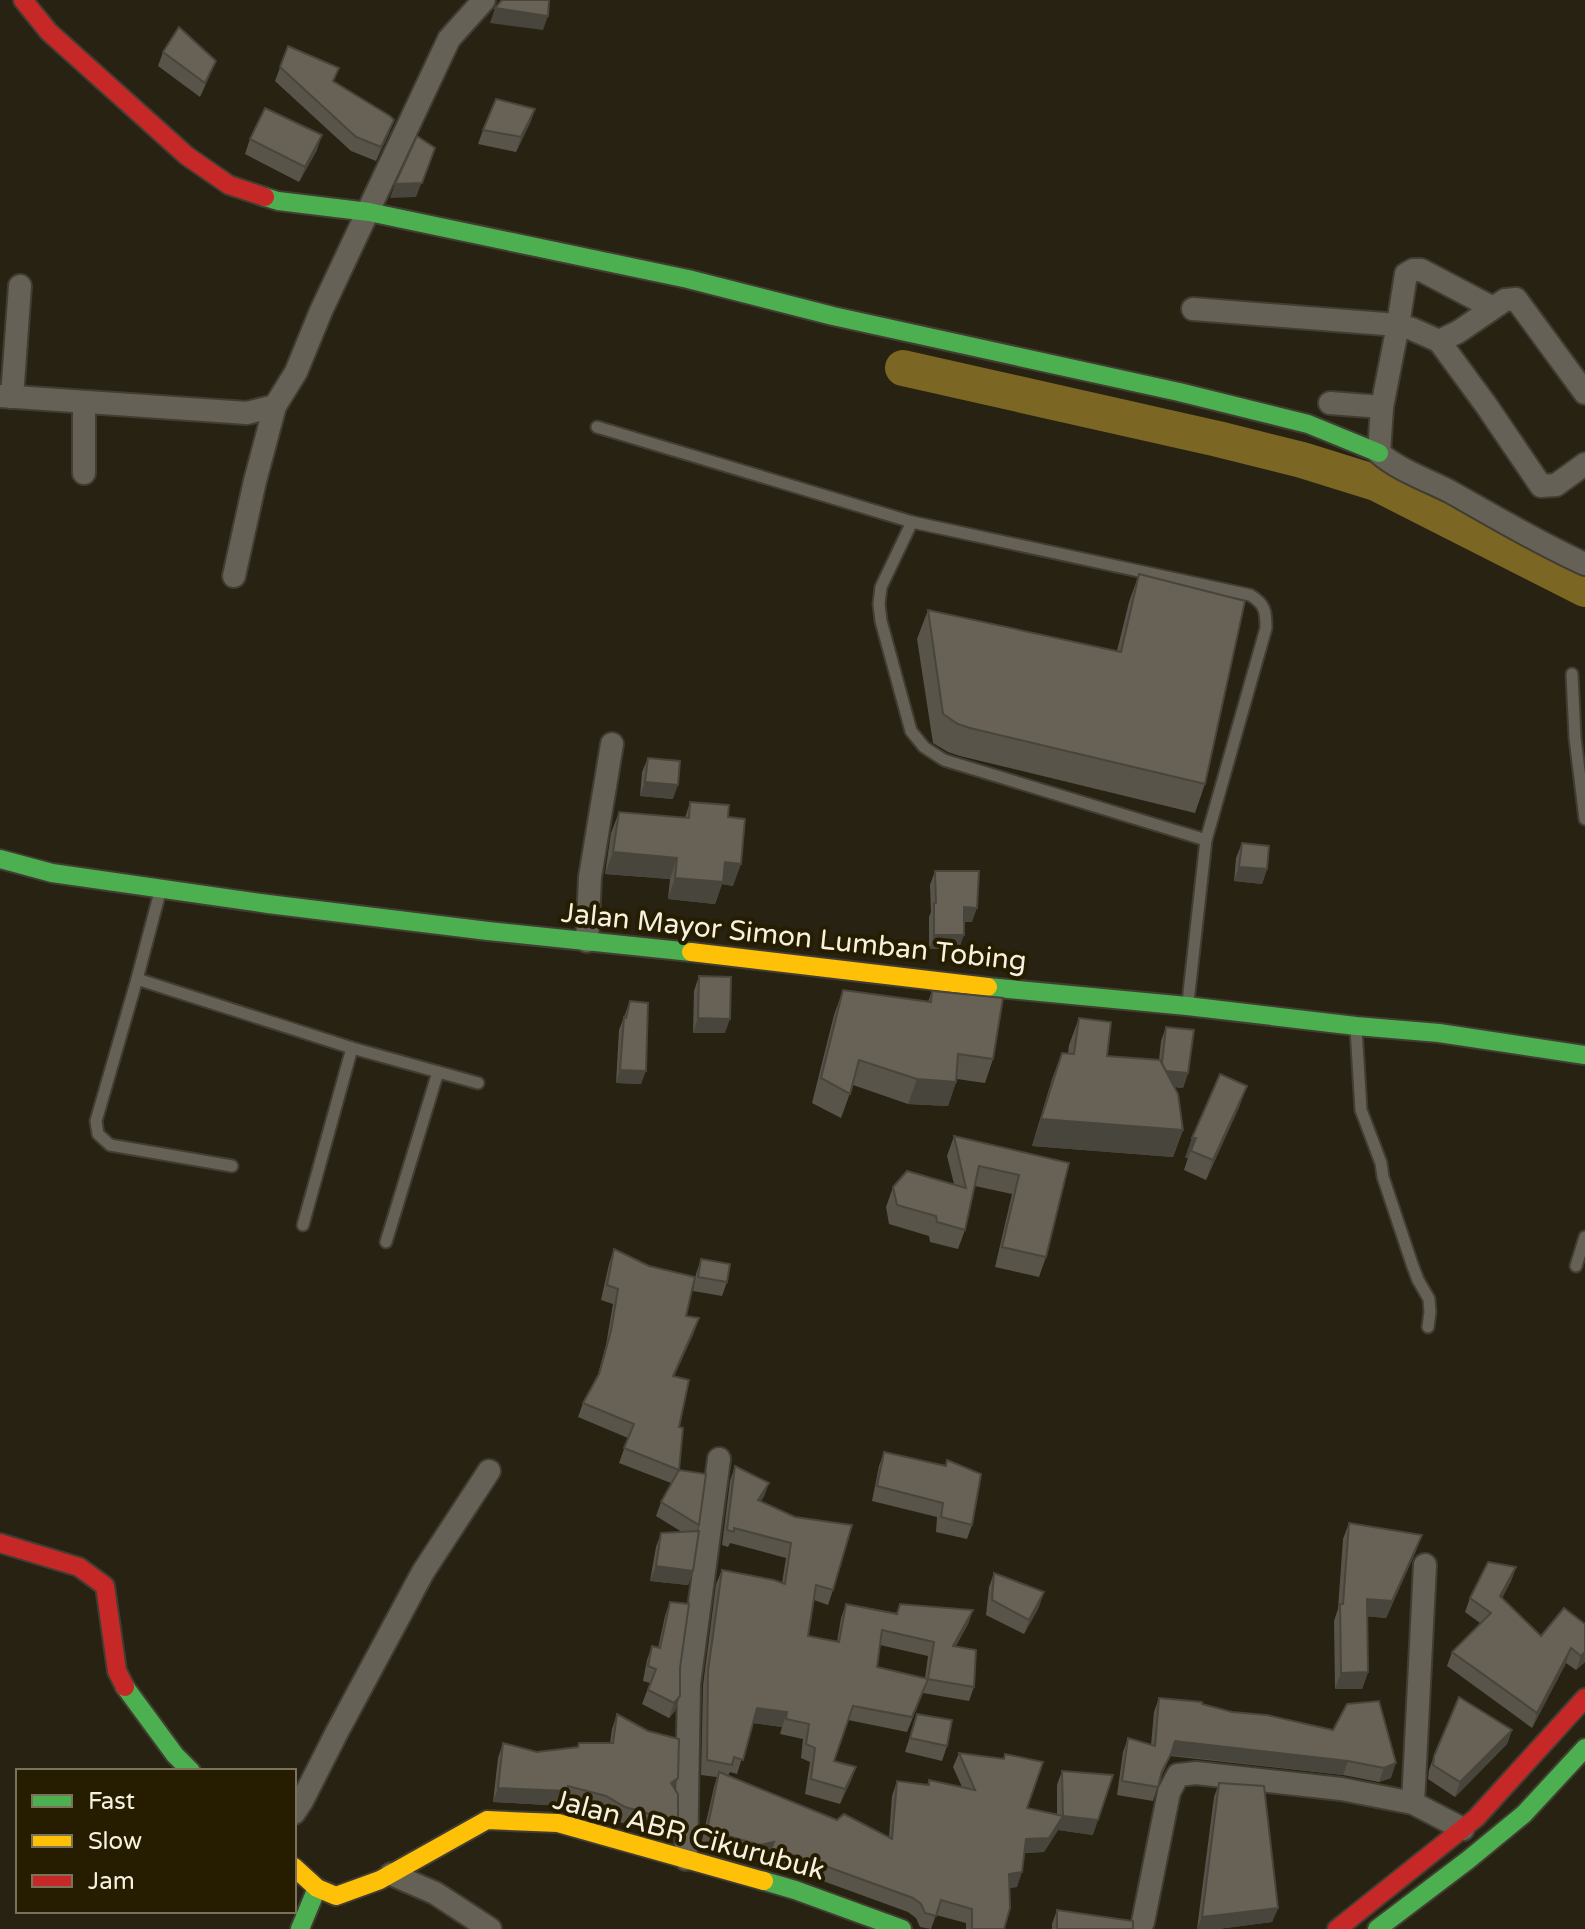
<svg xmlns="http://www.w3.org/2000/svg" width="1585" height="1929" font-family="'Varela Round',sans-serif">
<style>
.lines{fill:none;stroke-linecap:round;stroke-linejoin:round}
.river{stroke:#7c6624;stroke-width:36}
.lane-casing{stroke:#423d32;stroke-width:15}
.street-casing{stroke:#423d32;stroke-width:26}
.fast-casing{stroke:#423d32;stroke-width:22}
.slow-casing{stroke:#423d32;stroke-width:22}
.jam-casing{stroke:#423d32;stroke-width:22}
.lane{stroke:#656156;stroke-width:11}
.street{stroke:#656156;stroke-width:22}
.fast{stroke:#4caf50;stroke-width:18}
.slow{stroke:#ffc107;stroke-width:18}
.jam{stroke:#c62828;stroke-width:18}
.wall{fill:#595449;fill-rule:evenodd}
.shaded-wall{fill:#48453c}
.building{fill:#676255;stroke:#48453c;stroke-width:2;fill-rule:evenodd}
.labels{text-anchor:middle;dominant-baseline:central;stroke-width:8;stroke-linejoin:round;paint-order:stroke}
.street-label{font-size:28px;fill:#f7f1e0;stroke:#261d01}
</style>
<rect width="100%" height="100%" fill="#272212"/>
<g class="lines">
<polyline class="river" points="903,368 1218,439 1302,460 1376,483 1585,589"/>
<g class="lane-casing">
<g id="lane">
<path d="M597,427L912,522L1250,595C1265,604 1266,611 1266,628L1206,840L1188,1002"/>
<polyline points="912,522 881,587 879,604 881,621 911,731 924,747 944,760 1206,840"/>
<polyline points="1572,674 1575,738 1585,819"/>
<polyline points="160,892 137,979 96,1121 98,1134 110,1145 232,1166"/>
<polyline points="137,979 352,1048 478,1083"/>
<polyline points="1356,1029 1361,1110 1381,1163 1383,1177 1412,1264 1418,1280 1429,1299 1430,1312 1428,1327"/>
<polyline points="303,1225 352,1048"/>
<polyline points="386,1242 438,1072"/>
<polyline points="1576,1266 1585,1237"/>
</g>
</g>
<g class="street-casing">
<g id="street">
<polyline points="1493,308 1421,270 1413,270 1406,274 1398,325 1412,329 1439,341 1458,332 1505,300 1516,299 1585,393"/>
<path d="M1193,309L1398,325L1382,407L1379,453C1399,470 1425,479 1449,491C1494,516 1538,543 1585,564"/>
<polyline points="1439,341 1486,405 1541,486 1556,485 1585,464"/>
<polyline points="0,396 247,413 275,406 296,372 321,311 449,39 484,0"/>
<polyline points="12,397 20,286"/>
<polyline points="1330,403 1382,407"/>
<polyline points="84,473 84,402"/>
<polyline points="234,576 255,481 275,406"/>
<polyline points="587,941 590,877 612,744"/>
<polyline points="1413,1803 1425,1565"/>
<polyline points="294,1813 302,1801 337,1732 423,1572 489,1471"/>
<polyline points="686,1859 689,1684 719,1459"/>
<polyline points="391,1874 435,1893 490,1929"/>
<polyline points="1143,1922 1169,1792 1178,1775 1196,1773 1341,1789 1413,1803 1463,1829"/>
</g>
</g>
<g class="fast-casing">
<g id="fast">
<polyline points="265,197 278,201 369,212 688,279 833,316 1179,392 1308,424 1379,453"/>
<polyline points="0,859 52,873 268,904 488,931 691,952"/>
<polyline points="988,987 1187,1006 1356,1026 1439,1033 1585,1055"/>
<polyline points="125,1687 175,1755 191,1771"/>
<polyline points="764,1881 795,1890 902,1929"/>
<polyline points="300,1929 317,1888"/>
<polyline points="1377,1929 1468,1860 1524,1814 1585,1748"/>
</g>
</g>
<g class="slow-casing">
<g id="slow">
<polyline points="691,952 988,987"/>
<polyline points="294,1867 317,1888 336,1896 380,1880 487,1820 558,1823 764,1881"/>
</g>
</g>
<g class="jam-casing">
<g id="jam">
<polyline points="23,0 49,32 187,156 229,185 265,197"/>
<polyline points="0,1543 79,1567 105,1586 117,1671 125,1687"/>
<polyline points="1337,1929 1476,1818 1585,1698"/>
</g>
</g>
<use href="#lane" class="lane"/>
<use href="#street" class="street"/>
<use href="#fast" class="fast"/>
<use href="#slow" class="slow"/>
<use href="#jam" class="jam"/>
</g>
<g class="wall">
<polygon points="288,46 334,82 394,120 376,161 351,151 275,81"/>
<polygon points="163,52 210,75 200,97 158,66"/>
<polygon points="535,109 530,123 516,152 478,144 483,130"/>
<polygon points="250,139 317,150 299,182 245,154"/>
<polygon points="1139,574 1205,784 1195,813 960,756 948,752 933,743 917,639 928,610 1117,651 1129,602"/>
<polygon points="648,758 673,799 640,796 642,772"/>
<polygon points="690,802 728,817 733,886 722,884 715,904 668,899 670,879 605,874 611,833 619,812 685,818"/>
<polygon points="1242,843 1267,869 1262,884 1234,881 1236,858"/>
<polygon points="935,871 972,922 964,922 959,949 929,949 929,917 931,912 930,885"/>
<polygon points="699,976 725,1033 693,1033 694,991"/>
<polygon points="843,990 928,1002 932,991 993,1059 985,1083 957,1079 948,1106 908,1104 853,1085 841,1118 812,1103 834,1015"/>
<polygon points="630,1001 641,1084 616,1083 619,1030"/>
<polygon points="1079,1018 1107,1056 1159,1060 1161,1041 1166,1027 1188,1073 1183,1088 1174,1087 1183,1130 1173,1157 1032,1146 1052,1079 1062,1053 1068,1053 1069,1045"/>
<polygon points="1240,1105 1206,1180 1184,1170 1188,1158 1185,1158 1192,1138"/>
<polygon points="954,1136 1069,1163 1046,1257 1039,1277 995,1267 1012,1194 975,1186 965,1230 958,1249 930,1242 929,1236 889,1224 886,1207 893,1187 954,1184 947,1156"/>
<polygon points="614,1249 686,1316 699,1318 674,1376 679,1427 679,1470 699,1525 697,1531 693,1571 688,1585 650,1581 656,1547 661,1533 682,1532 656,1516 661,1502 671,1483 619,1463 628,1438 578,1417 583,1403 597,1378 606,1345 613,1304 601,1300 609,1264"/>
<polygon points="701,1259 727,1282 722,1296 693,1291 696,1274"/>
<polygon points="884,1452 945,1466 947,1460 972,1525 967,1539 936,1532 937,1517 872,1501 879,1466"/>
<path d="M735,1466L769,1483L761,1501L833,1590L828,1605L814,1600L808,1636L837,1642L841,1618L846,1604L897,1613L900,1604L973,1610L968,1624L956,1646L974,1687L969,1701L923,1693L907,1732L848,1720L834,1761L856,1767L840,1804L805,1794L810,1762L801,1758L803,1739L780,1734L782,1727L753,1723L737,1774L730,1772L728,1776L837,1820L889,1837L892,1796L897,1781L927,1785L929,1780L962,1787L953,1767L959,1753L1027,1808L1057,1814V1785L1062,1771L1093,1835L1058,1830L1044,1852L1024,1853L1017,1887L1009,1888L1004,1929H966V1923L936,1915L931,1929L920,1927L916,1918L908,1912L801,1873L766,1863L768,1857L754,1860L701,1845L714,1787L717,1777L701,1775L703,1685L716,1584L722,1570L782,1583L786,1558L730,1543L728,1547L722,1545L730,1481ZM880,1645L928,1656L925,1678L877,1667Z"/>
<polygon points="1349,1523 1416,1551 1386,1618 1367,1616 1368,1672 1362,1689 1335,1689 1334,1621 1338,1609 1343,1539"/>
<polygon points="1516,1567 1511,1581 1502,1598 1541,1636 1585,1624 1585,1662 1576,1670 1566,1663 1532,1728 1447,1666 1452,1652 1480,1623 1465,1612 1470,1598"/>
<polygon points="994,1573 1039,1607 1024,1634 986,1615 989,1587"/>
<polygon points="670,1602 680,1668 680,1696 675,1711 669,1718 642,1704 650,1683 643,1681 647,1660 652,1646 658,1648 665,1616"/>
<polygon points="1159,1698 1202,1704 1232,1712 1333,1730 1347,1704 1391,1778 1379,1782 1343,1775 1170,1756 1160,1779 1153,1801 1117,1795 1123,1752 1128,1738 1151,1745 1154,1712"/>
<polygon points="617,1714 678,1778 674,1788 678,1822 672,1837 619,1822 601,1811 564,1801 563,1806 493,1802 498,1758 503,1743 537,1752 610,1743 612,1729"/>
<polygon points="917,1714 947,1746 942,1761 905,1752"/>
<polygon points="1512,1730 1507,1744 1455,1797 1428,1779 1429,1770 1434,1756"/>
<polygon points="1219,1783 1278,1908 1272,1922 1218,1929 1197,1929 1214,1797"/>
<polygon points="1057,1910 1133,1929 1052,1929 1052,1924"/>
</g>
<g class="shaded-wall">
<polygon points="495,8 548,16 543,30 490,23"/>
<polygon points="535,109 530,123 516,152 521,137"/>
<polygon points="394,120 389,134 376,161 381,147"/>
<polygon points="322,135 317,150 299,182 305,167"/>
<polygon points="435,148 416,197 390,198 395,184"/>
<polygon points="645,782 678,785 673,799 640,796"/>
<polygon points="613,852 677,858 670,879 605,874"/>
<polygon points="725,862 741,864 733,886 722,884 715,904 668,899 675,878"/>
<polygon points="1239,867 1267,869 1262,884 1234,881"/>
<polygon points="964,907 977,908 972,922 959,921"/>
<polygon points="934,935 964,935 959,949 929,949"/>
<polygon points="698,1018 730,1019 725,1033 693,1033"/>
<polygon points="620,1070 646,1071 641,1084 616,1083"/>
<polygon points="1161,1070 1188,1073 1183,1088 1156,1084"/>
<polygon points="917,1079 956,1082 948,1106 908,1104"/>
<polygon points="1247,1086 1240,1105 1206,1180 1213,1160"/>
<polygon points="1041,1119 1183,1130 1173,1157 1032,1146"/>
<polygon points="1192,1138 1196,1138 1188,1158 1185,1158"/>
<polygon points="699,1318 694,1333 668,1390 673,1376"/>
<polygon points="769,1483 764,1497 752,1514 758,1500"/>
<polygon points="1422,1535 1416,1551 1386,1618 1361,1616 1367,1599"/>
<polygon points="656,1566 693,1571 688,1585 650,1581"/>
<polygon points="1516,1567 1511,1581 1495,1611 1500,1596"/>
<polygon points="1044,1592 1039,1607 1024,1634 1029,1620"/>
<polygon points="973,1610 968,1624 948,1660 953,1646"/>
<polygon points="1571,1648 1566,1663 1532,1728 1537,1713"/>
<polygon points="1585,1652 1585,1662 1576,1670 1581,1656"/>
<polygon points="1368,1672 1362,1689 1335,1689 1341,1673"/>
<polygon points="680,1696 675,1711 669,1718 674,1703"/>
<polygon points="757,1708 787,1712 782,1727 752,1723"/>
<polygon points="1512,1730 1507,1744 1455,1797 1460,1782"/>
<polygon points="1175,1741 1348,1761 1343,1775 1170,1755 1165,1769 1156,1786"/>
<polygon points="1396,1763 1391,1778 1379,1782 1384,1768"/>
<polygon points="856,1767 851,1781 840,1804 845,1789"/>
<polygon points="678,1778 673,1792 671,1783"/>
<polygon points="498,1788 568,1791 563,1806 493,1802"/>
<polygon points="1063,1816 1098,1820 1093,1835 1058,1830 1044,1852 1021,1853 1026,1839"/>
<polygon points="774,1842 768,1857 754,1860 760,1845"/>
<polygon points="1022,1872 1017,1887 1004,1888 1009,1874"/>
<polygon points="1278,1908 1272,1922 1218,1929 1197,1929 1202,1917"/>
</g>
<g class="building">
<polygon points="502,0 549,0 548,16 495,8"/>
<polygon points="179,27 216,61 205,83 163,52"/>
<polygon points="288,46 339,68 333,81 390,116 394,120 381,147 356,137 280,67"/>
<polygon points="496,99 535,109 521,137 483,130"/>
<polygon points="265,108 322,135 305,167 250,139"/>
<polygon points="417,136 435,148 422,183 395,184"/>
<polygon points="1139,574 1245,601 1205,784 970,728 958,724 943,714 928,610 1121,652"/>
<polygon points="648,758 680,761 678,785 645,782"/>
<polygon points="690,802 729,805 728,817 745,819 741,864 725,862 723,882 675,878 677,858 613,852 619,812 689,818"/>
<polygon points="1242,843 1269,846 1267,869 1239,867"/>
<polygon points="935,871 979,871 977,908 964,907 964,935 934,935 934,903 936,903"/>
<polygon points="699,976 731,977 730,1019 698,1018"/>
<polygon points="843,990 931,1002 932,991 1003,998 993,1059 958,1054 956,1082 917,1079 859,1060 850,1094 821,1078"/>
<polygon points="630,1001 648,1003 646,1071 620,1070 624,1017 626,1018"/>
<polygon points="1079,1018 1111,1022 1107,1056 1160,1060 1178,1094 1183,1130 1041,1119 1062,1053 1074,1054"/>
<polygon points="1166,1027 1194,1030 1188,1073 1166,1071 1162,1063"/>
<polygon points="1220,1074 1247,1086 1213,1160 1191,1151 1196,1138 1192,1138"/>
<polygon points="954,1136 1069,1163 1046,1257 1002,1247 1019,1175 979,1166 965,1230 937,1222 936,1216 897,1205 893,1187 907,1171 966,1188"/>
<polygon points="614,1249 649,1266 695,1277 686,1316 699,1318 673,1376 689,1380 679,1427 683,1428 679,1470 624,1448 634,1424 583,1403 599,1374 611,1331 618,1289 607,1285"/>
<polygon points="701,1259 730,1264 727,1282 698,1277"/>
<polygon points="884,1452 946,1466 947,1460 981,1474 972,1525 941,1517 943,1503 877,1486"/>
<path d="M735,1466L769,1483L758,1500L795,1517L852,1525L833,1590L816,1585L808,1636L839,1642L846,1604L897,1614L900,1604L973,1610L953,1646L976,1650L974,1687L928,1679L912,1717L853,1706L834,1761L856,1767L845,1789L811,1779L815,1748L806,1744L809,1724L786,1719L787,1712L757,1708L743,1760L734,1757L732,1765L707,1760L708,1671L722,1570L774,1580L785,1584L791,1543L734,1528V1532L727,1530ZM882,1630L934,1642L928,1679L877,1667Z"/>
<polygon points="679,1470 706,1474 699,1525 661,1502"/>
<polygon points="1349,1523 1422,1535 1392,1601 1367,1599 1368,1672 1341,1673 1340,1604 1343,1604"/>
<polygon points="699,1531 693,1571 656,1566 661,1533"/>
<polygon points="1488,1562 1516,1567 1500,1596 1541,1636 1564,1608 1585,1624 1585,1652 1581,1656 1571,1648 1537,1713 1452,1652 1491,1613 1470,1598"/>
<polygon points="994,1573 1044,1592 1029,1620 992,1600"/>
<polygon points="670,1602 689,1604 680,1668 680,1696 674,1703 648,1690 656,1669 648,1666 652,1646 660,1648"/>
<polygon points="1459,1697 1512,1730 1460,1782 1433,1765 1434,1756"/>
<polygon points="1159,1698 1202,1702 1202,1704 1232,1712 1267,1715 1333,1730 1347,1704 1379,1701 1396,1763 1384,1768 1348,1761 1175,1741 1171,1754 1162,1771 1158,1787 1122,1781 1128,1738 1155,1746"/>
<polygon points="617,1714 648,1731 679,1739 678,1778 671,1783 678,1794 678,1822 625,1807 606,1796 568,1786 568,1791 498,1788 503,1743 537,1752 578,1747 579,1743 613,1743"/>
<polygon points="917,1714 952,1720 947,1746 910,1738"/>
<polygon points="959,1753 1004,1759 1005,1754 1043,1762 1027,1808 1063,1816 1049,1838 1026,1839 1022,1872 1009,1874 1010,1908 1004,1929 972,1929 972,1909 941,1900 936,1916 925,1913 921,1904 913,1898 806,1859 771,1849 774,1842 760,1845 707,1830 719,1772 837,1820 844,1814 892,1839 897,1781 929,1785 929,1780 975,1790"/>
<polygon points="1062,1771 1113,1775 1098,1820 1063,1816"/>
<polygon points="1219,1783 1264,1786 1278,1908 1202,1917"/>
<polygon points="1057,1910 1133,1921 1133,1929 1057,1929"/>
</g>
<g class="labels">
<g class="street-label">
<text transform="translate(794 937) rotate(6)">Jalan Mayor Simon Lumban Tobing</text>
<text transform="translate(689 1835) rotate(15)">Jalan ABR Cikurubuk</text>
</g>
</g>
<rect x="16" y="1769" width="280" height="144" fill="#261d01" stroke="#7a725a" stroke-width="2"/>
<rect x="32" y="1795" width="40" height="12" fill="#4caf50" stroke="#7a725a" stroke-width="2"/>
<text x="88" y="1809" font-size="24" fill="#f7f1e0">Fast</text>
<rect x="32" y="1835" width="40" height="12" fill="#ffc107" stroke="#7a725a" stroke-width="2"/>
<text x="88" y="1849" font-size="24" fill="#f7f1e0">Slow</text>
<rect x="32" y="1875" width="40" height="12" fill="#c62828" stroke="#7a725a" stroke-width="2"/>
<text x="88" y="1889" font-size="24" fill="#f7f1e0">Jam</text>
</svg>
